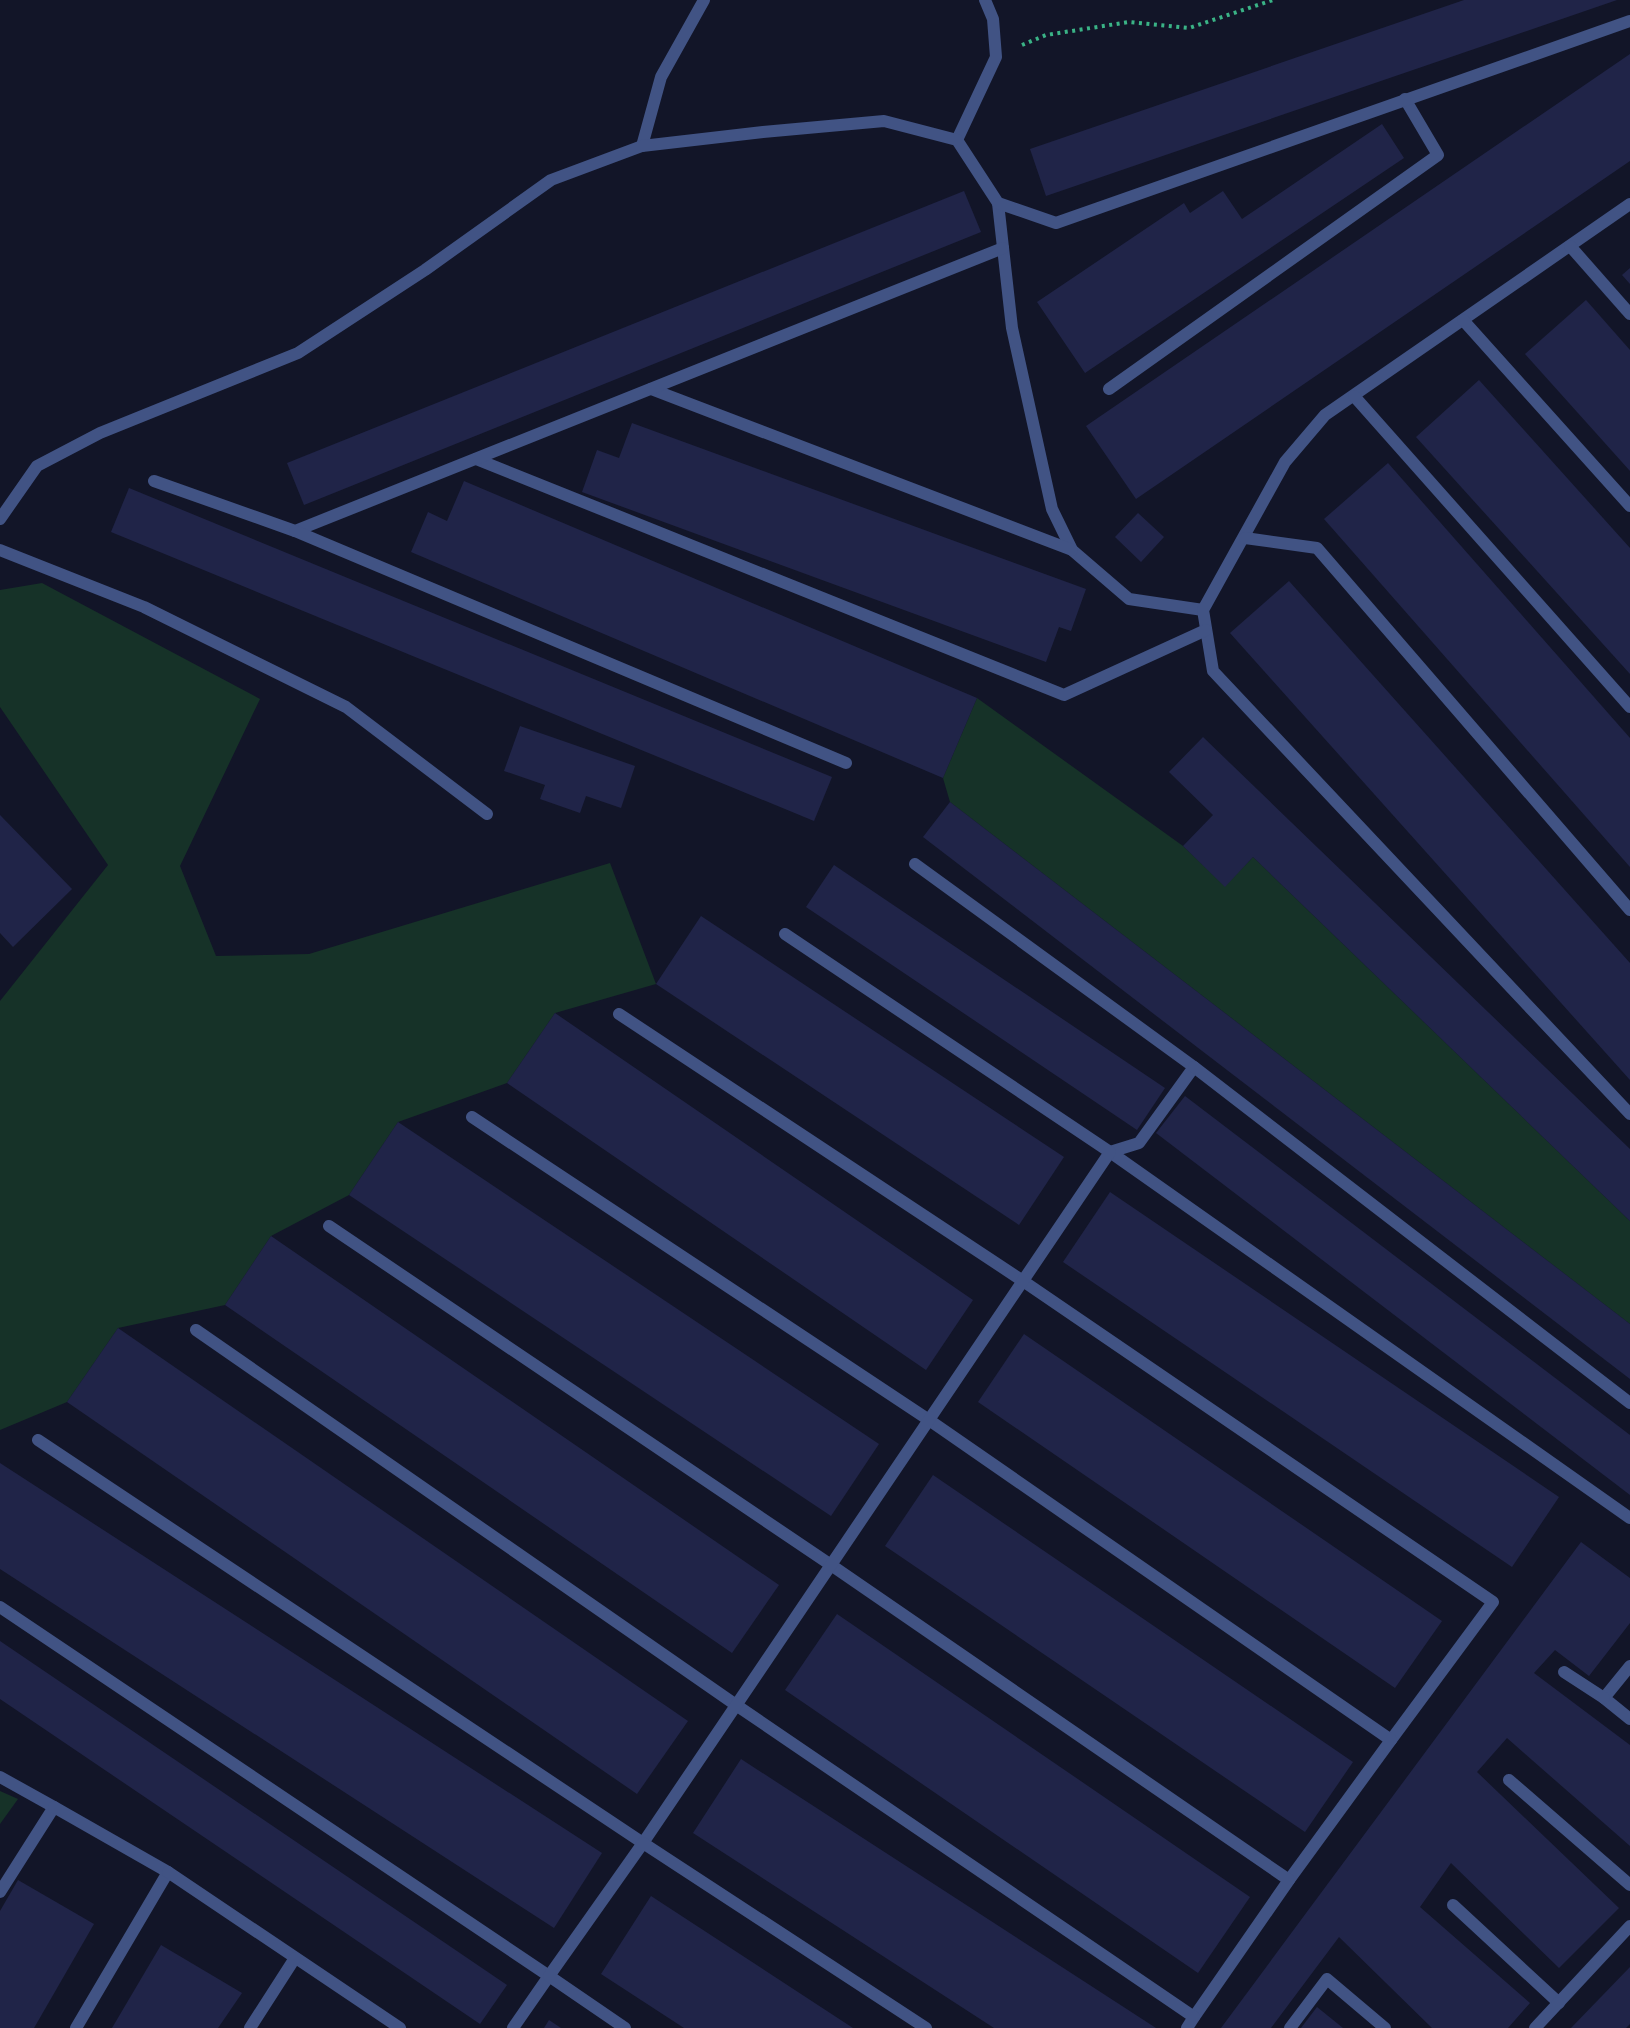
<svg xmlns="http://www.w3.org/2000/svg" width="1630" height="2028" font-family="'Noto Sans',sans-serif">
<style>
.green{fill:#163228}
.building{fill:#202448}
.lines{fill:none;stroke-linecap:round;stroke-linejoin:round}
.path{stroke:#3ab386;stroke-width:4;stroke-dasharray:3 4.5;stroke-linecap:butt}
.service{stroke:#415384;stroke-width:12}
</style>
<rect width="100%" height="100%" fill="#121528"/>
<g class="green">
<polygon points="42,583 260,699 180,866 216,956 309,954 610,863 656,984 555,1013 507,1083 398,1122 349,1195 271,1236 225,1305 118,1328 67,1402 0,1430 0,1001 108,865 0,707 0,590"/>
<polygon points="977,698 1183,846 1225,886 1253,857 1630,1221 1630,1324 950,802 943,778"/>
<polygon points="0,1791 18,1799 0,1824"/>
</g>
<g class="building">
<polygon points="1464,0 1617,0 1046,196 1030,149"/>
<polygon points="1630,54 1630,161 1136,499 1086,426"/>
<polygon points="1382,124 1404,158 1085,373 1037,302 1184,203 1190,213 1223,191 1242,219"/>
<polygon points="964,191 981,232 304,505 287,463"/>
<polygon points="1630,268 1630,284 1622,275"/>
<polygon points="1586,300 1630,350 1630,471 1525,354"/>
<polygon points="1479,380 1630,548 1630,674 1416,437"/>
<polygon points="632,423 1086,589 1071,631 1059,627 1046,662 582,492 597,450 619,458"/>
<polygon points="1388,463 1630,738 1630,867 1324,519"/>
<polygon points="464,481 977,698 943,778 411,552 428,512 447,521"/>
<polygon points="129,488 832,777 814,821 111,532"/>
<polygon points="1138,513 1164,537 1141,562 1115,537"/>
<polygon points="1289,581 1630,963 1630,1080 1230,633"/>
<polygon points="520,726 635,766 621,808 586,796 580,813 540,799 545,785 504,771"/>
<polygon points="1203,737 1630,1149 1630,1221 1253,857 1225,887 1183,846 1213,815 1169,772"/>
<polygon points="950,802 1630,1324 1630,1379 923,837"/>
<polygon points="0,815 72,889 13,947 0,933"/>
<polygon points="834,865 1165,1088 1137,1130 806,907"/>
<polygon points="701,916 1064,1157 1019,1225 656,984"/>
<polygon points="555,1013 973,1300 926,1370 507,1083"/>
<polygon points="1185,1096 1630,1435 1630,1495 1156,1133"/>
<polygon points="398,1122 879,1444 831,1516 349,1195"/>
<polygon points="1110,1192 1559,1497 1512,1567 1063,1262"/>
<polygon points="271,1236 779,1585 732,1653 225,1305"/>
<polygon points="118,1328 688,1721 637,1794 67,1402"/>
<polygon points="1024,1334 1442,1621 1395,1688 978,1402"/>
<polygon points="0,1463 602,1853 554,1928 0,1569"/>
<polygon points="933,1475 1353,1762 1305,1832 885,1546"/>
<polygon points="1581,1542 1630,1578 1630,1623 1589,1676 1555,1650 1534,1673 1630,1745 1630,1846 1507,1738 1477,1772 1619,1908 1559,1968 1451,1863 1420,1907 1530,2003 1508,2028 1432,2028 1339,1937 1271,2028 1221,2028"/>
<polygon points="837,1614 1250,1897 1198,1973 785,1690"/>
<polygon points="0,1641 507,1985 480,2024 0,1699"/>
<polygon points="741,1759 1156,2028 994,2028 693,1833"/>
<polygon points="18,1880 94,1924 34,2028 0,2028 0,1911"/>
<polygon points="651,1896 853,2028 684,2028 601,1974"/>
<polygon points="161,1945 242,1993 218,2028 112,2028"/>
<polygon points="1630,1967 1630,2024 1626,2028 1571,2028"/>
<polygon points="1317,2007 1343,2028 1301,2028"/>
<polygon points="549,2020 561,2028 544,2028"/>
</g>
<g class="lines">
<polyline class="path" points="1022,45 1046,35 1129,22 1189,28 1273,0"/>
<g class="service">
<polyline points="957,140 996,57 993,19 985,0"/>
<polyline points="642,146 661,77 704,0"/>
<polyline points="998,203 1012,328 1052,509 1072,550 1129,599 1203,610"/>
<polyline points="1630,204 1325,415 1285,462 1203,610 1213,671 1630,1114"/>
<polyline points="1570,246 1630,314"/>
<polyline points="1463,320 1630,506"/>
<polyline points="651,389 1072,550"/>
<polyline points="1109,389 1438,155 1405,99"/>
<polyline points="1354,396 1630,707"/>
<polyline points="476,459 1064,695 1206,630"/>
<polyline points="154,481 295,531 1003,248"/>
<polyline points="0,519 37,466 100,433 298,353 425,270 551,180 642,146 763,132 884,121 957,140 998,203 1056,223 1630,21"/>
<polyline points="295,531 846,763"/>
<polyline points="1245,538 1317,548 1630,910"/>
<polyline points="0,550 144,607 346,707 487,814"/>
<polyline points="915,864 1194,1067 1139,1143 1110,1152 1630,1518"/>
<polyline points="619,1014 1023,1281 1493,1602 1391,1740"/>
<polyline points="1194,1067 1630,1403"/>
<polyline points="472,1117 929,1420 1391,1740 1289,1880"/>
<polyline points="329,1226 831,1565 1289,1880 1194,2017"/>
<polyline points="196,1330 736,1705 1194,2017 1187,2028"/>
<polyline points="38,1440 643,1843 1110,1152 785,934"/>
<polyline points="0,1607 549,1976 513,2028"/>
<polyline points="1630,1666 1604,1698 1630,1719"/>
<polyline points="1564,1672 1604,1698"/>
<polyline points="0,1777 54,1807 0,1892"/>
<polyline points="1509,1780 1630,1885"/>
<polyline points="54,1807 168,1872 76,2028"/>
<polyline points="168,1872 400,2028"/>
<polyline points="1453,1905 1559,2003"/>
<polyline points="250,2028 295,1958"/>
<polyline points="625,2028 549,1976 643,1843 926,2028"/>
<polyline points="1290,2028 1327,1979 1385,2028"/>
<polyline points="1535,2028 1630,1926"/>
</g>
</g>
</svg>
